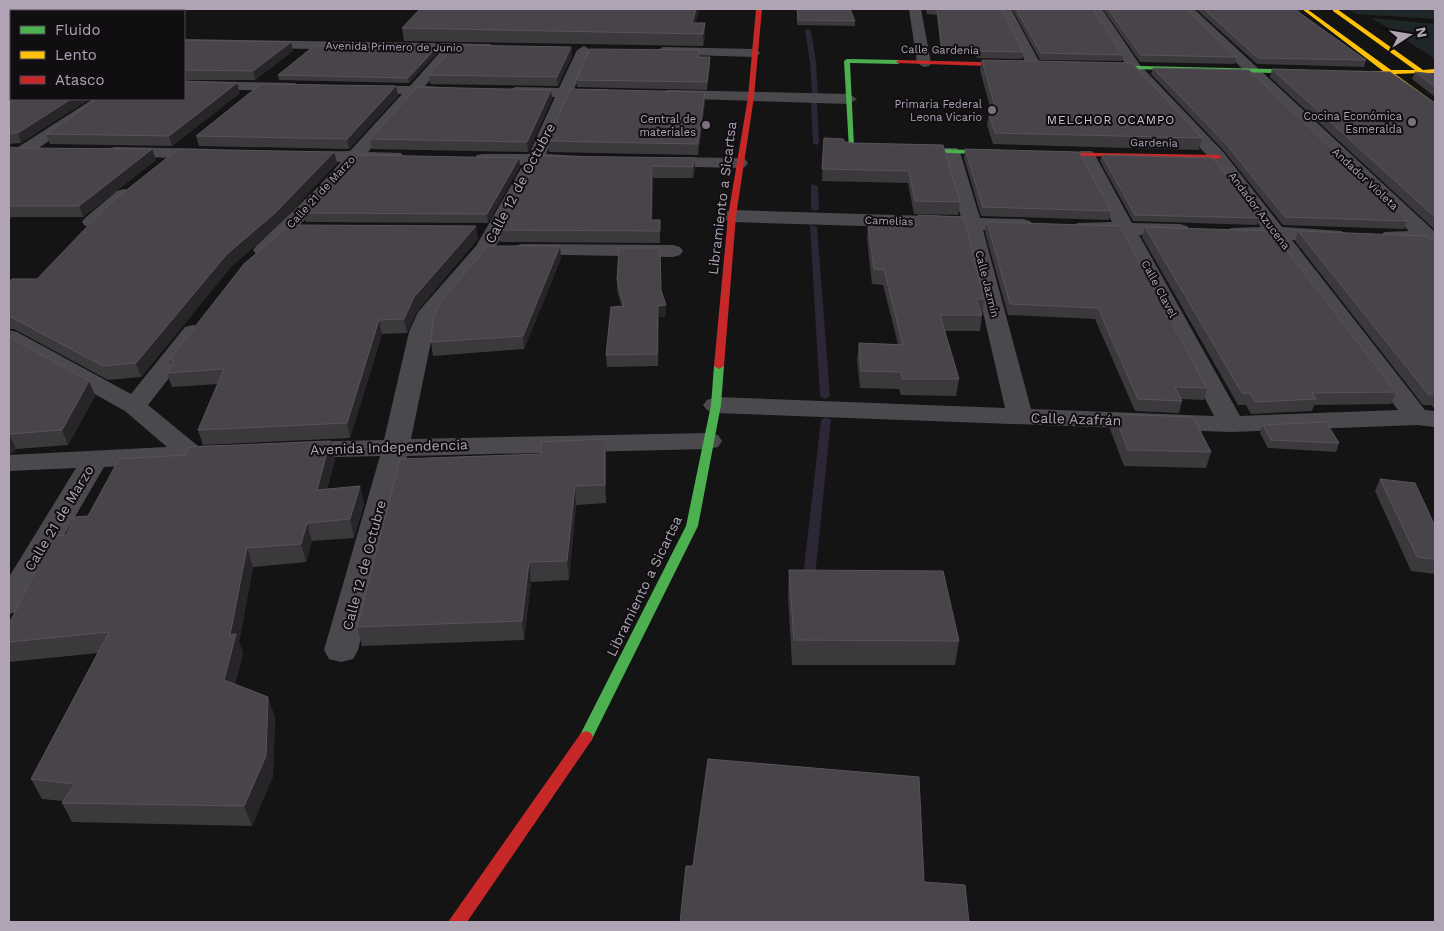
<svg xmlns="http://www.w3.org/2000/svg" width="1444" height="931" font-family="'Work Sans',sans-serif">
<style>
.green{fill:#1f2627}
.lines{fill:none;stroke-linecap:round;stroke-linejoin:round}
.stream{fill:#2d2636;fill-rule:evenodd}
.street{fill:#4c494e;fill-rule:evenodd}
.fast{fill:#4caf50;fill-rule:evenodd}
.slow{fill:#ffc107;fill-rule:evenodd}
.jam{fill:#c62828;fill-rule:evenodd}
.wall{fill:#3c393d}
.shaded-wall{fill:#272527}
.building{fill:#48444a;stroke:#58535b}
.poi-dot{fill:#79717d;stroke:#100e10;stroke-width:2}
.labels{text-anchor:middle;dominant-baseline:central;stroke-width:4;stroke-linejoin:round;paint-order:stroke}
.far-street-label{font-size:11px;fill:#b0a3b6;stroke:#100e10}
.far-poi-label{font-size:11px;fill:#b0a3b6;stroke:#100e10;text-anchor:end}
.far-neighbourhood-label{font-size:12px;letter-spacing:1px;fill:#cec5d2;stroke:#100e10}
.street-label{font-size:14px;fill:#b0a3b6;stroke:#100e10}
</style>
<rect width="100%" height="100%" fill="#141414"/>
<g class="green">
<polygon points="1347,9 1435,9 1435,19 1356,14"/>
<polygon points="1372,18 1435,24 1435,59"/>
</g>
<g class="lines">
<g class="stream">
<polygon points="808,29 811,31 816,62 818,93 815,95 812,93 810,62 805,31"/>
<polygon points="814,101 817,103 819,143 816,145 813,143 811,103"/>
<polygon points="811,184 818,186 819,209 815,211 811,209"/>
<polygon points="810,225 817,227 830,396 825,399 820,396"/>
<polygon points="826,417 831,420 814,586 813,589 803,589 802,586 821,420"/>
</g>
<g class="street">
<polygon points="909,9 921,9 931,63 929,66 924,67 917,63"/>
<polygon points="999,9 1011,9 1041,65 1039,68 1029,68 1027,65"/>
<polygon points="1090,9 1102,9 1140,65 1224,153 1282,227 1342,231 1345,235 1342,239 1335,241 1292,240 1425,410 1435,411 1435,427 1417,425 1231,432 716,413 707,410 703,405 707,400 716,397 1005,408 964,229 732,222 725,220 722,216 725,212 732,210 961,217 942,152 945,148 957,148 960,152 980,218 1023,219 1030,221 1033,225 1030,229 983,230 1031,409 1214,416 1119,234 1077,231 1074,227 1077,223 1112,222 1077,155 1080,151 1092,151 1095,155 1132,223 1180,224 1187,226 1190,230 1187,234 1139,235 1240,416 1398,410 1270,239 1231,236 1228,232 1231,228 1261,227 1212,161 1130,71"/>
<polygon points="1181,9 1194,9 1435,232 1435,250 1427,248 1422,243 1384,240 1381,236 1384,232 1409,231"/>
<polygon points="184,39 490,44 497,48 490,52 455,51 425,86 457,88 459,91 457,94 418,95 368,152 401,153 404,157 401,161 359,162 329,196 270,254 263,256 256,254 253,250 256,246 317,188 341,162 298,161 292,160 289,156 292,152 350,151 402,94 360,93 353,89 355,86 410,86 441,51 184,47"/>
<polygon points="584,46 591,50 574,89 607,89 615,94 607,99 570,98 546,154 581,156 584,160 581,164 541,165 506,231 493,250 440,314 433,332 411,439 709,433 718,435 722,441 718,447 709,449 407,456 358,650 353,659 341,662 329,659 324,650 380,456 296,458 286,456 283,450 286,444 296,442 384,440 409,332 418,312 476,246 523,165 483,164 477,163 474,159 477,155 483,154 529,154 555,97 515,97 507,92 515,87 559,88 577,50"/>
<polygon points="663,47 754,49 761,53 754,57 658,54 656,51"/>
<polygon points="184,81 295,83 302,87 295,91 184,89"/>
<polygon points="668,90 849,94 857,99 849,104 663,98 660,95 663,92"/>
<polygon points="93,99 111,99 15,164 9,165 9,153"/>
<polygon points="116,147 210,149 216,150 219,154 216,158 210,159 110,156 107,152 110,148"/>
<polygon points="658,157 739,158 745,159 748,163 745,167 739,168 652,166 649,162 652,158"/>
<polygon points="124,189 131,191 133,195 131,199 99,226 85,226 82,222 85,218 117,191"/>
<polygon points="522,244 673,245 680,247 683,251 680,255 673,257 515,254 512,250 515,246"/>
<polygon points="193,325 201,327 205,332 148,405 198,446 223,445 233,447 237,453 233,459 223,461 104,467 20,611 9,614 9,577 76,468 9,471 9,455 167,447 125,411 9,346 9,330 17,332 131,394 185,327"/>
</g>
<g class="fast">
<polygon points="847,59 898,60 901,62 898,64 850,63 854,146 1000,151 1003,153 1000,155 849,149 844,61"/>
<polygon points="1099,65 1309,70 1312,72 1309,74 1097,68"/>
<polygon points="719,363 724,366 721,405 698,526 591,741 586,743 581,741 579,737 686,526 711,405 714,366"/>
</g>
<polygon class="slow" points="1302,9 1307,9 1391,70 1415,70 1333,11 1333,9 1337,9 1423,70 1435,69 1435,73 1428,73 1431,76 1428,78 1420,73 1395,74 1435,103 1435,108 1388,74 1352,74 1352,72 1354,71 1383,71"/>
<g class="jam">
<polygon points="756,9 762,9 754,97 736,216 724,366 719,369 714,366 728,216 748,97"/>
<polygon points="898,60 1019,63 1022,65 1019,67 896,63"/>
<polygon points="1043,152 1218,155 1222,157 1218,159 1041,155 1041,153"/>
<polygon points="586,731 591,733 593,737 591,741 467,922 448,922 581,733"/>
</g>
</g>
<g class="wall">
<polygon points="9,9 149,9 147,11 11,11 21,143 9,144 9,60 10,59 9,60"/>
<polygon points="420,9 699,9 695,23 705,23 705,35 703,46 404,41 402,28"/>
<polygon points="797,9 855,21 855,26 797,25"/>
<polygon points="926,9 1001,9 1023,52 1022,59 977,58 976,55 941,54 937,15 927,14"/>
<polygon points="1012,9 1093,9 1123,55 1122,61 1040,60"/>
<polygon points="1103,9 1186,9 1236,57 1235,64 1140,62"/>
<polygon points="1196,9 1301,9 1300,13 1366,60 1364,67 1257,64"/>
<polygon points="184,40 293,51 255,80 184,80"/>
<polygon points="571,47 572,56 558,86 430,84 429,75"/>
<polygon points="435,49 436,54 409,83 279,80 278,75"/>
<polygon points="700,50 700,57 710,57 710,64 707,90 577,87 576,80"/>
<polygon points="982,60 1202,138 1199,150 993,144 987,125 989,114 992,114 980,70"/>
<polygon points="1153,68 1407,221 1404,229 1283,225 1225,152 1151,74"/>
<polygon points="1272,69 1435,103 1435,230 1270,77"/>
<polygon points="1415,72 1433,74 1435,73 1435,97 1412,79"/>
<polygon points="396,86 398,96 349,149 199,146 196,136"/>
<polygon points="551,90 552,99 528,152 372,149 370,139"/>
<polygon points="705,92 705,103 698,155 549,152 548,141"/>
<polygon points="240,93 172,146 50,144 46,134"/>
<polygon points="824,138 852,143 943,145 960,202 958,215 914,214 908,183 822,181"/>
<polygon points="9,147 19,148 152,149 156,160 83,217 11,217 9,219"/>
<polygon points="965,149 1111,211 1109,220 981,216 964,158"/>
<polygon points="334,152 337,163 278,225 231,267 141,377 108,380 14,329 9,329 9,282 37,279"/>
<polygon points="1102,155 1259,218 1257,225 1133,221 1100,161"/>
<polygon points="541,156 695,158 695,169 693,178 653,178 652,220 660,220 660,243 500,242 499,230"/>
<polygon points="519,158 520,166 488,223 306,222 304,213"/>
<polygon points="918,215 984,299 980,331 945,331 959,379 956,396 901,395 899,389 860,388 857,360 859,343 898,344 883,285 872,284 867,238 868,223 917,225"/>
<polygon points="987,222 1207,388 1204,400 1181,399 1182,401 1179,413 1135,411 1095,319 1008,315 985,232"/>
<polygon points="1145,227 1396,392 1391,404 1314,405 1312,411 1251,414 1246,405 1238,405 1142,237"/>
<polygon points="1298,231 1435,241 1435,409 1431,405 1423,405 1295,241"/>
<polygon points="478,239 417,311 407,333 382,334 350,438 203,445 198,430 218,384 172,387 167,373 171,366 169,360"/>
<polygon points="561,258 524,349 433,356 431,342"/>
<polygon points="617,280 661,291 666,316 659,317 658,366 607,367 606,355 622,306 617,291"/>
<polygon points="9,337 89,381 95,396 68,445 16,449 13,453 9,454"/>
<polygon points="1114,414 1211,452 1206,468 1124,466 1110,429"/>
<polygon points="1263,425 1339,443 1336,452 1268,448 1260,433"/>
<polygon points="605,439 606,457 606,503 576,505 569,580 531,582 524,640 362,646 357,627 541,454"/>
<polygon points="335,459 327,489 360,486 364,504 354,538 312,541 306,562 253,567 239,642 243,653 235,684 275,717 273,776 252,826 72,822 62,803 63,801 42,799 31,779 98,653 9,662 9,624 66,535 88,516"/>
<polygon points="1380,479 1435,526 1435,574 1411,571 1375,491"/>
<polygon points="789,570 959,641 955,665 792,665 788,594"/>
</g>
<g class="shaded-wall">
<polygon points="138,9 149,9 147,11 136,11"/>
<polygon points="696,9 699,9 693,35 692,23"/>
<polygon points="1293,9 1301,9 1300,13"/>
<polygon points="705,23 705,35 703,46 703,34"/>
<polygon points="291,42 293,51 255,80 253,71"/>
<polygon points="571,47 572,56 558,86 557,77"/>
<polygon points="435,49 436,54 409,83 408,78"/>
<polygon points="710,57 710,64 707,90 707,82"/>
<polygon points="237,83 240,93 172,146 169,136"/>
<polygon points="396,86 398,96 349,149 347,139"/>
<polygon points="551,90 552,99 528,152 527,142"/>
<polygon points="705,92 705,103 698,155 698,144"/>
<polygon points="71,99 90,99 21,143 18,133"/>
<polygon points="152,149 156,160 83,217 79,206"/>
<polygon points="334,152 337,163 278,225 231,267 141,377 136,363 227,254"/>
<polygon points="519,158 520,166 488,223 487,214"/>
<polygon points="695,158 695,169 693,178 693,167"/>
<polygon points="652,166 653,178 652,232 651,220"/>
<polygon points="476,226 478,239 417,311 407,333 404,319 414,297"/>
<polygon points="560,246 561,258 524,349 523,336"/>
<polygon points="666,305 666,316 659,317 658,366 658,306"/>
<polygon points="379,320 382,334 350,438 347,423"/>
<polygon points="89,381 95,396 68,445 62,430"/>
<polygon points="9,434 16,449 13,453 9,454"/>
<polygon points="605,439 606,457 606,503 605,485"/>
<polygon points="330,441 335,459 322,508 317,490"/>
<polygon points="360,486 364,504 354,538 350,519"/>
<polygon points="575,486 576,505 569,580 567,561"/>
<polygon points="307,523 312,541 306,562 301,544"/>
<polygon points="247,548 253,567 239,642 243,653 231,699 224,680 230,635"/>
<polygon points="529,562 531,582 524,640 522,621"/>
<polygon points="268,697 275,717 273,776 252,826 244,806"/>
</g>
<g class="building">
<polygon points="9,9 138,9 136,11 11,11 11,99 71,99 18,133 9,133 9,60 10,60 9,50"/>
<polygon points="420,9 696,9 692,23 705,23 703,34 402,28"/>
<polygon points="797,9 850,9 855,21 798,20"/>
<polygon points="937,9 1001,9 1023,52 978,51 977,48 942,47"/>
<polygon points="1016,9 1093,9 1123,55 1041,53"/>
<polygon points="1108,9 1186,9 1236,57 1141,55"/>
<polygon points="1204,9 1294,9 1366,60 1258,58"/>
<polygon points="184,40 291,42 253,71 184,70"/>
<polygon points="455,45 571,47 557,77 429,75"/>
<polygon points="314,46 435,49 408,78 278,75"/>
<polygon points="590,49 700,50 698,57 710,57 707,82 576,80"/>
<polygon points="982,60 1132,63 1202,138 995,133 989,114 997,114"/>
<polygon points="1153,68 1249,70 1407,221 1285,217 1227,145"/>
<polygon points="1272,69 1390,72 1435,103 1435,217"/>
<polygon points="1415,72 1433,74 1435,73 1435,87"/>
<polygon points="184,81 237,83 169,136 46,134 97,99 184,99"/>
<polygon points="261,84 396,86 347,139 196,136"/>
<polygon points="417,87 551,90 527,142 370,139"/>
<polygon points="570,89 705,92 698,144 548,141"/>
<polygon points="824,138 843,139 845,142 852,143 943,145 960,202 915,201 909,171 822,169"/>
<polygon points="9,147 19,148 152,149 79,206 9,206"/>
<polygon points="178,149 334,152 275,213 227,254 136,363 103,366 9,316 9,282 12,279 37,279 108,205"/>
<polygon points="965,149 1079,152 1111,211 983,207"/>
<polygon points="359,155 519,158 487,214 304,213"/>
<polygon points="1102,155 1213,158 1259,218 1135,215"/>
<polygon points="541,156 695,158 693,167 652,166 651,220 660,220 660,231 499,230"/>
<polygon points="918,215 964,217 984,299 976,299 982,315 940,315 959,379 902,379 901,372 861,371 859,343 903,345 884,270 874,269 868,223 919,225"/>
<polygon points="987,222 1120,226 1207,388 1175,387 1182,401 1138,399 1098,308 1010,304"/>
<polygon points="289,225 476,226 414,297 404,319 379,320 347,423 198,430 224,369 167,373 174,360 169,360 244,264"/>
<polygon points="1145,227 1272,231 1396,392 1312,393 1316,399 1255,402 1250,393 1242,393"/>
<polygon points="1298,231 1425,236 1435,241 1435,394 1428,394"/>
<polygon points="488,246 560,246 523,336 431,342 433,319 440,302"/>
<polygon points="619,248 660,248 661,290 666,305 658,306 657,354 606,355 611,307 624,306 617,280"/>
<polygon points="9,337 89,381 62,430 9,434"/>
<polygon points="1114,414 1193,417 1211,452 1128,450"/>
<polygon points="1326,422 1339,443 1271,440 1263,425"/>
<polygon points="605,439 605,485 575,486 567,561 529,562 522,621 357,627 400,459 541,454 541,442"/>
<polygon points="330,441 317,490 360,486 350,519 307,523 301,544 247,548 230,635 236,634 224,680 268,697 266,756 244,806 62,803 75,784 31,779 109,632 9,642 9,624 53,536 66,535 75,517 88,516 119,459 186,455 189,447"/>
<polygon points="1380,479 1415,483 1435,526 1435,559 1417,557"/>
<polygon points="789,570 943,571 959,641 794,640"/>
<polygon points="708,759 919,777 924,882 965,885 969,922 680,922 686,866 693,866"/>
</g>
<g class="poi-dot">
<circle cx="992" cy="110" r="5"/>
<circle cx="1412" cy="122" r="5"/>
<circle cx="706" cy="125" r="5"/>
</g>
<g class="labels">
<g class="far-street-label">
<text transform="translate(394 47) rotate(1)">Avenida Primero de Junio</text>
<text transform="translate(940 50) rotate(1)">Calle Gardenia</text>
<text transform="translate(1154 143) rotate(1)">Gardenia</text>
<text transform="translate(1365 179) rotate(43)">Andador Violeta</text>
<text transform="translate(321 192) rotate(-47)">Calle 21 de Marzo</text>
<text transform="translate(1259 211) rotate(53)">Andador Azucena</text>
<text transform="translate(889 221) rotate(2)">Camelias</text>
<text transform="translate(987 284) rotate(76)">Calle Jazmín</text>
<text transform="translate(1159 289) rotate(62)">Calle Clavel</text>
</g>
<g class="far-poi-label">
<text x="982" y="104">Primaria Federal<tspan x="982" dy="13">Leona Vicario</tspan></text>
<text x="1402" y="116">Cocina Económica<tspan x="1402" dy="13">Esmeralda</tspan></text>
<text x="696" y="119">Central de<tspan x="696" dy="13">materiales</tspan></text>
</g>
<g class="far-neighbourhood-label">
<text x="1111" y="120">MELCHOR OCAMPO</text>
</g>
<g class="street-label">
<text transform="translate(520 183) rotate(-62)">Calle 12 de Octubre</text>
<text transform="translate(722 198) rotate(-83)">Libramiento a Sicartsa</text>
<text transform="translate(1076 419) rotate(2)">Calle Azafrán</text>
<text transform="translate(389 447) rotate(-2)">Avenida Independencia</text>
<text transform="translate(59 518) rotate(-59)">Calle 21 de Marzo</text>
<text transform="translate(364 565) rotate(-75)">Calle 12 de Octubre</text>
<text transform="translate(644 586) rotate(-64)">Libramiento a Sicartsa</text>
</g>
</g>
<rect width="1444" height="931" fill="none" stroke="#b0a3b6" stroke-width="20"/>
<rect x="10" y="10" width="175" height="90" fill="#100e10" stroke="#504a52"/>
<rect x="20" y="26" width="25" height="8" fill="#4caf50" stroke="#504a52"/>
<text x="55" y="35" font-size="15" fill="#b0a3b6">Fluido</text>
<rect x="20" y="51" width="25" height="8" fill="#ffc107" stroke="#504a52"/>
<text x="55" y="60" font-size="15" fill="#b0a3b6">Lento</text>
<rect x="20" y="76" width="25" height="8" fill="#c62828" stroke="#504a52"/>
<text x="55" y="85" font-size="15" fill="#b0a3b6">Atasco</text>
<g transform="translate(1409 35) rotate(78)" stroke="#100e10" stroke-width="4" paint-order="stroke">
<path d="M0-4L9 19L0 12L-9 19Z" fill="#b0a3b6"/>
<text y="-8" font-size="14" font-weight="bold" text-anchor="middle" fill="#b0a3b6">N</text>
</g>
</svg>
